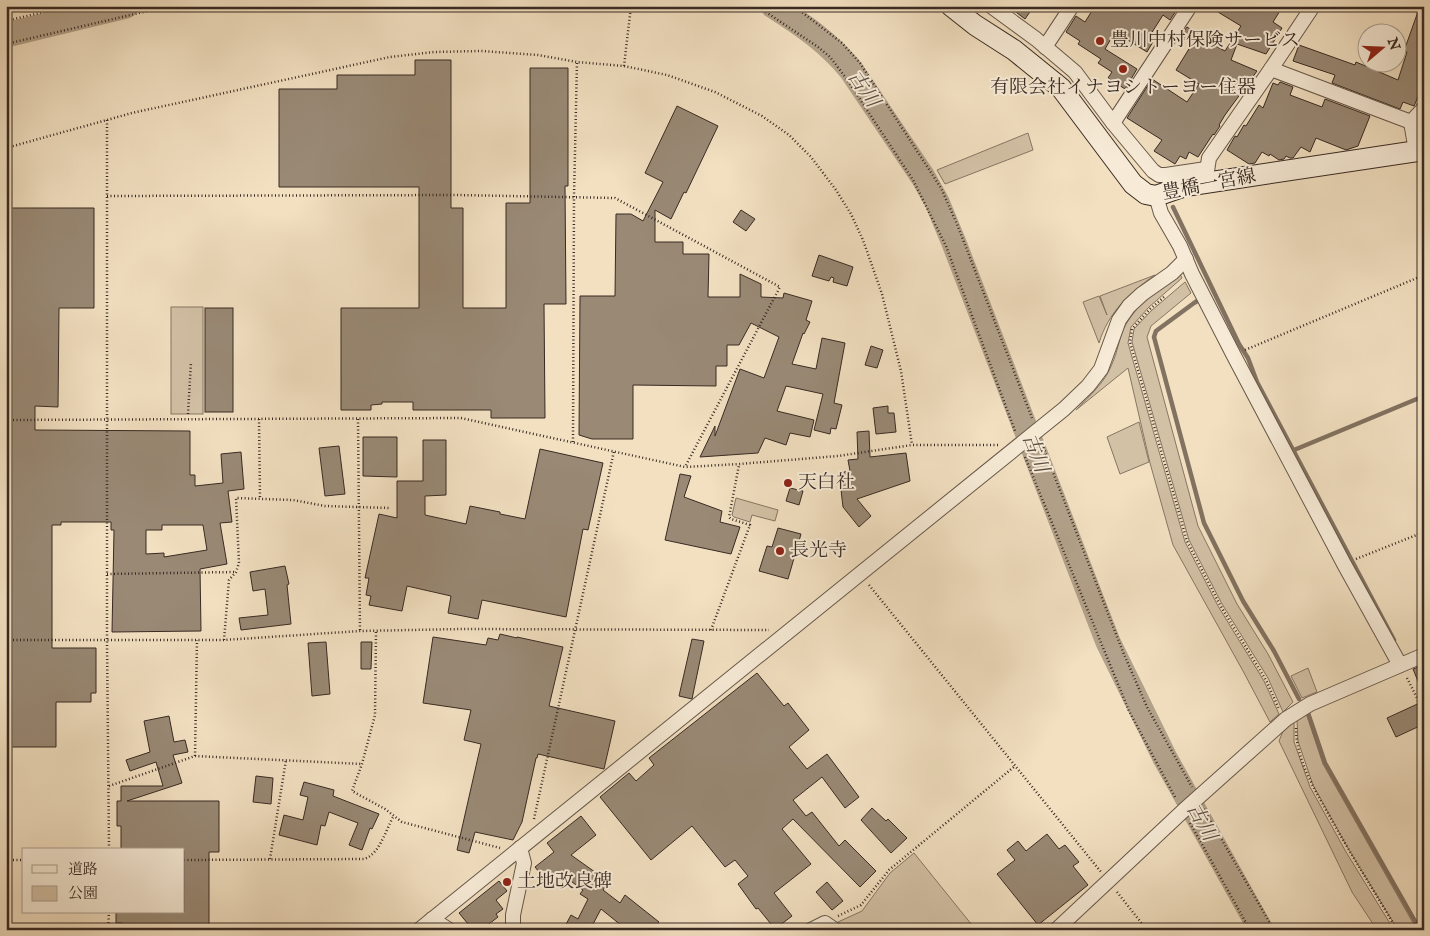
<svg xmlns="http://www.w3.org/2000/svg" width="1430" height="936" font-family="'IM FELL English','Noto Serif JP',serif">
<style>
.green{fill:#d3c1a6;stroke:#867664}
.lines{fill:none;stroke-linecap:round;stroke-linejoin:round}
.stream{stroke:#827261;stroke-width:4.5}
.river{stroke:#b3a28b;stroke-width:25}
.building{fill:#998975;stroke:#392a23;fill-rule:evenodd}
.street-casing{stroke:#67584a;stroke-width:16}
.secondary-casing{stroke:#392a23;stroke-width:22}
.path{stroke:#392a23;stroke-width:2.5;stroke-dasharray:1 2.5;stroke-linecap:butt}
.street{stroke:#f7ebd7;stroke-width:14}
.secondary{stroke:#f7ebd7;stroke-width:20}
.poi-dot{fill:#8f2418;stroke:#f7ebd7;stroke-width:2}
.labels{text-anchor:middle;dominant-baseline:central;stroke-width:4;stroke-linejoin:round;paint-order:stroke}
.poi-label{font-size:19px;fill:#392a23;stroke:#f7ebd7;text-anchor:start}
.street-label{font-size:19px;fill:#392a23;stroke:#f7ebd7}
.water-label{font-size:20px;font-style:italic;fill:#5e4e42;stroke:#f7ebd7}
</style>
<rect width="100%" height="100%" fill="#f2e0c1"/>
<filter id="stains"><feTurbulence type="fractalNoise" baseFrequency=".004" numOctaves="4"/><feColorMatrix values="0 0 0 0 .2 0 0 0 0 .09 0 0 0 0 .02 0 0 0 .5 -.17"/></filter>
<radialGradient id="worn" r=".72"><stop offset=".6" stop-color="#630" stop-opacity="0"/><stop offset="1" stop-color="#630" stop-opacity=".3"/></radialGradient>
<g class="green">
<polygon points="1028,133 1033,150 945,184 937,170"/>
<path d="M1179,272L1182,278L1149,307L1131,327L1128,343L1185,542L1218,606L1264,681L1279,714L1270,722L1243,671L1173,545L1150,463L1128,368L1076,410C1089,396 1105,383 1112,364C1118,351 1119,337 1126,324C1138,303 1160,288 1179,272Z"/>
<path d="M1155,275C1129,293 1108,313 1099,343L1083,302L1099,296L1107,315L1100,296Z"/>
<polygon points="1185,282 1191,293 1151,326 1147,337 1198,526 1237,604 1268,654 1293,702 1283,712 1268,678 1222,604 1189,540 1132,342 1134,329 1151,311"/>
<rect x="171" y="307" width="32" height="107"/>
<polygon points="1139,422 1149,462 1120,474 1107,437"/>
<polygon points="736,498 778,510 775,521 752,515 750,522 734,517 732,515"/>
<polygon points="1308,668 1317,692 1302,698 1291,676"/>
<polygon points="1306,713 1323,764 1417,930 1398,930 1349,850 1313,785 1298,741 1297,719"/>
<polygon points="1294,721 1294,742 1310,787 1346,852 1394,930 1377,930 1352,892 1279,741 1284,729"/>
<polygon points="914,853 976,930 844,930 837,926 838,922 862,911 890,873"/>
</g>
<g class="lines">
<g class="stream">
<polyline points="1173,207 1239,344 1248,358 1257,382 1394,640"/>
<polyline points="1202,298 1194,303 1156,331 1154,337 1204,523 1243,601 1274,651 1299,699"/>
<polyline points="1294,450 1424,396"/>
<polyline points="1308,713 1325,763 1420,930"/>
</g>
<g class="river">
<path d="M773,6C803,25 829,43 851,70L923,177L937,202L954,243L1108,642L1165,758L1261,930"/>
<polyline points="6,35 126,6"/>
</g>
</g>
<g class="building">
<polygon points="1008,6 1034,6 1025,19"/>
<polygon points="1095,6 1179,6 1170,20 1163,15 1149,37 1154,40 1147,52 1115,32 1105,49 1137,69 1125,89 1108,78 1112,72 1098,63 1101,59 1078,44 1080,41 1066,32 1076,16 1085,22"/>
<polygon points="1208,6 1283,6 1273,22 1282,28 1266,54 1237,44 1231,60 1257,71 1225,115 1219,125 1220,126 1214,135 1213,134 1198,157 1189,152 1186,159 1180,156 1175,164 1154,151 1162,140 1127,118 1152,79 1187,102 1199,84 1176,70 1192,44 1180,37 1187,27 1203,37 1202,39 1225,51 1241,26"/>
<polygon points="1420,6 1424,6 1424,83 1414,106 1403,102 1400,109 1332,83 1335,75 1293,61 1299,45 1355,65 1356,62 1398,80 1407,52 1404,51"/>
<polygon points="415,60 451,60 451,208 463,208 463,308 506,308 506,203 530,203 530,68 568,68 568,186 565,186 566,304 544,304 545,418 491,418 491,410 413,410 413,402 382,402 382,404 371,405 371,410 341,410 341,308 419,308 419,187 279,187 279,89 337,89 337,75 415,75"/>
<polygon points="1280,82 1293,87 1290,95 1322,107 1325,99 1370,116 1358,146 1346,150 1316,138 1310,152 1301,147 1293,158 1290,158 1286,156 1284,159 1279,160 1270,154 1269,156 1262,152 1255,163 1249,164 1227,150 1235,136 1237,137 1244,125 1246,126 1259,105 1263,108 1273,83 1278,85"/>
<polygon points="677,106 718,126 686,193 684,192 671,219 655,210 655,242 683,242 683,254 709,254 708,297 740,297 740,274 761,284 761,297 783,298 784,293 812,301 806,320 810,322 804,334 803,333 792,364 816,369 822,338 845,343 834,403 842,405 836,429 831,428 830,434 814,430 823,394 786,386 777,411 814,420 810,437 790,433 786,445 765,438 758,453 700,457 715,426 715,436 740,369 764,378 779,337 751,323 739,345 727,345 727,366 716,366 716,386 633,385 633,439 592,439 579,435 580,296 615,296 616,214 631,214 643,221 663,182 645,173"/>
<path d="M6,208H94V308H59L58,407L35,406V430L190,431V475H195V486L223,483L221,454L241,452L244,489L228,491L232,522L220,523L227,564L200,569L201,631L112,632L114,530H111V522H61V525H52V648H96V693H91V702H56V747H6V429H9L10,310H6ZM162,525H203L207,550L164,557V553L146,554V530H162Z"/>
<polygon points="741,210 755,219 746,231 733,222"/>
<polygon points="819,255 853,267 847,286 833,282 834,278 831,277 829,281 812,276"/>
<rect x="205" y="308" width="28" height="104"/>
<polygon points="871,346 883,350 877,368 865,365"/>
<polygon points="888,406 888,413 894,413 896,432 876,434 873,408"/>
<polygon points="869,431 870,457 906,453 910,481 857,499 871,516 859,527 843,507 839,473 850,471 848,460 858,459 857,432"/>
<polygon points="363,437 397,437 397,477 363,476"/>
<polygon points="423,440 446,440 446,495 425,496 425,515 466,524 470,506 500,512 500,514 525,519 540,449 603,463 588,530 583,529 566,617 482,600 478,619 448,613 451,596 407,586 402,611 369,605 371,596 366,595 369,578 365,578 379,514 397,518 397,481 423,481"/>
<polygon points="339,446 345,494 325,496 319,448"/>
<polygon points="680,474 691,476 684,497 722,511 720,522 740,527 731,554 665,540"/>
<polygon points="790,488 803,491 799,505 786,501"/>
<polygon points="778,528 801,534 788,579 759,571 767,546 772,547"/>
<polygon points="285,566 289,584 287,585 291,624 241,630 239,618 268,615 265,589 253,591 250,572"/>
<polygon points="500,634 517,638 517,637 563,647 549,706 615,721 604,769 538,754 537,758 536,758 522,822 513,840 475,832 469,853 457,850 481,744 464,740 471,710 423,703 433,637 486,645 488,638 498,640"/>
<polygon points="692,639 704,641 692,699 679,696"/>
<polygon points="326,642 330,694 312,696 308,643"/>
<polygon points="361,642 372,642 371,669 361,669"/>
<polygon points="1424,665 1424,696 1413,669"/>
<polygon points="757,673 784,706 788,703 809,730 789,747 807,769 827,754 859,797 845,808 822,777 793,800 806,816 812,812 839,846 845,840 876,871 860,887 793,819 782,829 811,864 774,893 792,916 775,929 758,908 756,909 738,884 748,876 735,860 725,867 692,826 651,860 600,797 629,773 636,781 654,765 649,758"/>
<polygon points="1424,701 1424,724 1396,737 1387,718"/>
<polygon points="169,716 174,742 185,740 188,752 173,755 182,783 127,801 219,801 219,852 209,852 209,930 122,930 122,923 116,923 116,912 184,912 184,850 121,850 121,826 117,826 117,801 121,801 121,786 163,786 156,762 130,771 126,760 150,752 144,721"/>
<polygon points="256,776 273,778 271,804 253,802"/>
<polygon points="304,782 334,790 333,796 379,814 372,829 370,828 362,850 349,845 358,823 329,812 325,826 321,825 317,845 279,835 284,815 303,820 308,797 300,795"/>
<polygon points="872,808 886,821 888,819 907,838 891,853 861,820"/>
<polygon points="581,816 596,835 571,855 609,882 603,890 620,903 625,895 659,922 653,930 627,930 601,909 592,926 599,930 563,930 571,915 578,919 588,899 580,894 583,890 557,871 548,883 535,867 554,852 547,843"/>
<polygon points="1047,834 1059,849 1065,845 1079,862 1073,866 1088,885 1038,925 997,874 1015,860 1007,850 1018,841 1026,851"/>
<polygon points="499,881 507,891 496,900 503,909 496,914 498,917 481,930 473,930 459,913"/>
<polygon points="827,882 843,901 832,910 816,892"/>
</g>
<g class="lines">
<g class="street-casing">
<g id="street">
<polyline points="991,6 1036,39 1075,72 1113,123 1153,171 1159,175 1166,175 1206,169"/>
<polyline points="1045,47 1072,6"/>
<polyline points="1271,69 1411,122"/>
<polyline points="1113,123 1190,6"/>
<polyline points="1416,151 1411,122 1424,108"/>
<polyline points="1206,178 1209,158 1271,69 1313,6"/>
<polyline points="1156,196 1161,213 1180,246 1192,274 1233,354 1344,564 1400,665"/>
<polyline points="432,919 449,930"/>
<polyline points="419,930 1064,409 1088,386 1101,369 1119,320 1129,306 1142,294 1172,273 1186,259"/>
<polyline points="513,930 513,915 524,863 520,848"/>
<polyline points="811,930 825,923 835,930"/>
<polyline points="1056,930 1183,811 1286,719 1310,704 1424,655"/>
</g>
</g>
<g class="secondary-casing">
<polyline id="secondary" points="951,6 975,25 1014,50 1061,88 1133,184 1146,194 1156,196 1185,186 1205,183 1424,150"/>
</g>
<g class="path">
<polyline points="757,6 818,47 830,57 846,78 913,180 946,246 1015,431"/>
<polyline points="794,6 842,43 860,63 941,188 957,224 1032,418"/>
<polyline points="6,21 69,6"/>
<polyline points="6,44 169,6"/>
<polyline points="624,66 631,6"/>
<polyline points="107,120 107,640 109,850"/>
<polyline points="6,148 132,113 390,57 434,52 481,51 538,55 577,62 624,66 667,75 715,92 762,116 789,135 811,157 836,190 851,214 863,240 882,294 901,371 912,445"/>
<polyline points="107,196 457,195 615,198 780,287 685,467"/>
<polyline points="1164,297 1150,309 1132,329 1130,342 1187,541 1220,605 1266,680 1279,709"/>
<polyline points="1245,350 1424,275"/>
<polyline points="188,414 191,362"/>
<polyline points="259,419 260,499"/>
<polyline points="358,419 360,631"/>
<polyline points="6,420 461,418 685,467 739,464 838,456 912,445 999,445"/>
<polyline points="573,442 574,197 577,62"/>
<polyline points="1042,444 1123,652 1147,707 1192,787"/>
<polyline points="1025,457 1129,711 1176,799"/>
<polyline points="1356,559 1424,532"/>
<polyline points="107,574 235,572"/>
<polyline points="869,585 1101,872"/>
<polyline points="711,630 750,525 731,519 729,517 739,465"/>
<polyline points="376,632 375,715 362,764 352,791 385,809 402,822 500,848"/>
<polyline points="6,640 224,640 360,631 462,629 769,630"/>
<polyline points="224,640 229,580 236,572 239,563 236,498 293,500 325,506 390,508"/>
<polyline points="1407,678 1424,712"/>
<path d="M1296,728C1296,760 1315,790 1330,817C1351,855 1375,892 1397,930"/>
<polyline points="195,756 197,640"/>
<polyline points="109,786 195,756 362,764"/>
<polyline points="1204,809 1274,930"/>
<polyline points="534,819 614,451"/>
<polyline points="1190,823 1250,930"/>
<polyline points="270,859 286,760"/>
<polyline points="6,860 24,860"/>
<path d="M184,860L364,859C379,855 386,830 393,817"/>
<polyline points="1117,892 1147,930"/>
<polyline points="838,916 861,905 889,870 1015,766"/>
<polyline points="108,930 109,912"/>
</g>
<use href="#street" class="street"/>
<use href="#secondary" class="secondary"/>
</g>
<g class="poi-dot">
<circle cx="1100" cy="41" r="5"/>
<circle cx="1123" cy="69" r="5"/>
<circle cx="788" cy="483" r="5"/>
<circle cx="780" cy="551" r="5"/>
<circle cx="507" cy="882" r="5"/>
</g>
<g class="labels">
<g class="poi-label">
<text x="1110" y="41">豊川中村保険サービス</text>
<text x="1123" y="88" text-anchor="middle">有限会社イナヨシトーヨー住器</text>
<text x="798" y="483">天白社</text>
<text x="790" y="551">長光寺</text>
<text x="517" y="882">土地改良碑</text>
</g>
<g class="street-label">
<text transform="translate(1209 185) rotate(-11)">豊橋一宮線</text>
</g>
<g class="water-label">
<text transform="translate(863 89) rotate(56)">古川</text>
<text transform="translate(1035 453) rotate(69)">古川</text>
<text transform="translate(1201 822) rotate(61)">古川</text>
</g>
</g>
<rect width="1430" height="936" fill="none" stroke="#f2e0c1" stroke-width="25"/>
<rect x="8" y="8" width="1415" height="921" fill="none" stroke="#392a23" stroke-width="2.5"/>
<rect x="12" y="12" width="1405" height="911" fill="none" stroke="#392a23"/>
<rect x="22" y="848" width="162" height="65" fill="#f7ebd7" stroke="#ab9e8f"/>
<rect x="32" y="865" width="25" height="8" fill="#f7ebd7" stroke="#ab9e8f"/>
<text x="68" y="874" font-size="15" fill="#392a23">道路</text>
<rect x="32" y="886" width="25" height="15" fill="#d3c1a6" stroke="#ab9e8f"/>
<text x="68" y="898" font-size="15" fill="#392a23">公園</text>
<g transform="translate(1382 48) rotate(71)"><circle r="24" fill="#f7ebd7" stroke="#ab9e8f"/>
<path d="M0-4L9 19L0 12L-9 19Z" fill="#8f2418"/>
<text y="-8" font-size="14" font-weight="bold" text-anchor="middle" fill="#392a23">N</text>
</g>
<rect width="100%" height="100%" filter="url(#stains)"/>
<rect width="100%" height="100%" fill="url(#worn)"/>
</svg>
